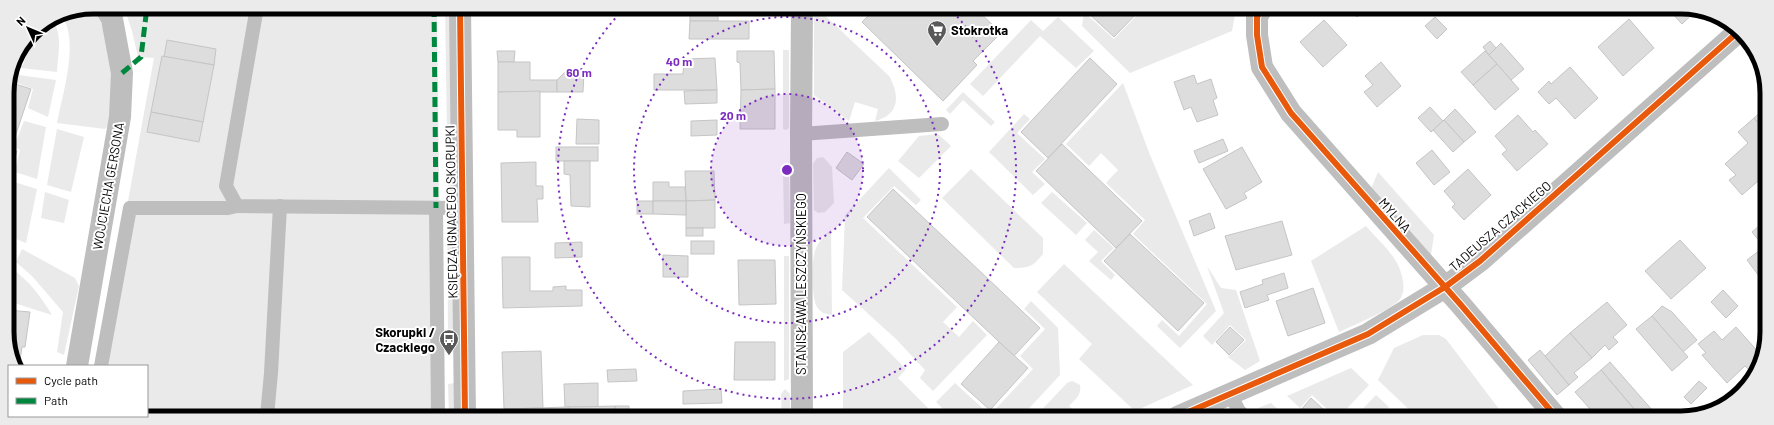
<svg xmlns="http://www.w3.org/2000/svg" width="1774" height="425" font-family="Barlow,sans-serif">
<style>
.green{fill:#eaeaea}
.building{fill:#ddd;stroke:#c5c5c5}
.lines{fill:none;stroke-linecap:round;stroke-linejoin:round}
.service{stroke:#bebebe;stroke-width:14}
.minor{stroke:#bebebe;stroke-width:22}
.tertiary{stroke:#bebebe;stroke-width:22}
.quiet{stroke:#00873e;stroke-width:5;stroke-dasharray:10 5;stroke-linecap:butt}
.cycleway-casing{stroke:#fff;stroke-width:8}
.cycleway{stroke:#e8590c;stroke-width:6}
.ring{fill:none;stroke:#7b2cbf;stroke-width:2;stroke-dasharray:2 4}
.labels{text-anchor:middle;dominant-baseline:central;stroke-width:4;stroke-linejoin:round;paint-order:stroke}
.poi-label{font-size:13px;font-weight:bold;fill:#000;stroke:#fff;text-anchor:start}
.street-label{font-size:13px;fill:#000;stroke:#fff}
.rim{fill:none;stroke:#000;stroke-width:5}
.centre{fill:#7b2cbf;stroke:#fff;stroke-width:2}
.ring-label{font-size:12px;text-anchor:middle;font-weight:bold;fill:#7b2cbf;stroke:#fff;stroke-width:4;stroke-linejoin:round;paint-order:stroke}
</style>
<rect width="100%" height="100%" fill="#fff"/>
<g class="green">
<path d="M93,7C105,26 111,53 113,76C115,91 112,107 111,122L105,129L57,123C63,93 77,48 65,21L69,12Z"/>
<polygon points="124,7 437,7 442,417 89,416 147,416 147,366 98,366 154,58 138,57 132,31"/>
<polygon points="445,7 450,7 453,195 448,195"/>
<path d="M814,8H817L889,76C900,95 900,115 875,121L878,109L855,102L849,121L814,95Z"/>
<polygon points="1144,8 1236,8 1232,31 1130,73 1082,26 1084,12 1114,39"/>
<polygon points="1058,17 1094,51 1076,68 1040,36 983,96 970,84 1031,20 1043,31"/>
<path d="M52,19C63,34 58,54 57,72L12,67L13,62L23,65L35,30Z"/>
<polygon points="783,50 789,50 789,128 786,130 783,129"/>
<polygon points="11,74 56,80 48,117 28,108 33,89 9,80"/>
<polygon points="1123,83 1150,155 1216,311 1180,348 1157,326 1162,320 1179,336 1207,304 1133,234 1145,220 1106,183 1118,170 1101,153 1089,166 1066,144"/>
<polygon points="963,92 995,122 991,126 963,100 950,114 946,110"/>
<polygon points="1024,114 1030,119 1017,133 1045,159 1032,172 1045,184 1033,195 989,152"/>
<polygon points="24,121 46,127 37,179 15,172 20,150 14,147"/>
<polygon points="57,129 84,137 71,192 47,185"/>
<polygon points="938,134 951,146 919,178 898,161 919,136"/>
<polygon points="823,157 832,167 834,203 825,212 818,213 814,210 813,164 817,158"/>
<polygon points="889,168 921,200 916,205 894,186 863,218 957,307 943,322 959,337 973,321 987,335 933,391 920,378 925,370 896,339 842,290 845,215"/>
<path d="M971,169L1043,238V254C1033,266 1030,268 1014,268L942,198Z"/>
<polygon points="783,171 789,171 790,223 784,224"/>
<polygon points="1378,172 1434,235 1431,255 1371,189"/>
<polygon points="11,181 37,189 26,243 8,236 8,191"/>
<polygon points="45,192 69,200 64,223 41,218"/>
<polygon points="1052,192 1087,223 1076,235 1041,203"/>
<polygon points="453,214 455,329 448,329 447,215"/>
<path d="M1366,226C1376,238 1390,250 1397,263C1402,273 1407,289 1400,299C1393,309 1352,326 1339,332L1311,261Z"/>
<path d="M831,229L832,315C826,314 821,313 817,307C811,297 811,255 817,246C820,240 826,235 831,229Z"/>
<polygon points="1094,230 1114,248 1101,261 1115,275 1111,280 1089,261 1098,252 1085,240"/>
<polygon points="22,249 75,278 79,286 64,355 57,352 63,312 32,276 16,262"/>
<polygon points="784,256 789,256 789,379 784,381"/>
<polygon points="1064,264 1193,385 1135,411 1079,359 1092,344 1037,292"/>
<polygon points="1207,266 1221,288 1236,290 1260,361 1245,370 1228,357 1246,340 1230,325 1212,345 1203,336 1224,313"/>
<path d="M11,268C29,280 41,297 52,315L8,301V270Z"/>
<polygon points="1031,301 1058,328 1060,375 1021,417 951,417 936,402 955,383 990,415 1033,369 1020,356 1045,329 1024,309"/>
<polygon points="869,332 906,369 898,378 937,417 843,417 843,352"/>
<polygon points="1423,335 1439,335 1446,339 1499,409 1491,418 1418,418 1378,380 1394,348"/>
<polygon points="1351,368 1369,385 1339,417 1321,417 1328,410 1312,395 1300,408 1287,396"/>
<path d="M1072,381L1080,385C1082,395 1075,399 1069,406L1081,417H1035L1067,383Z"/>
<polygon points="455,383 455,417 449,417 448,384"/>
<polygon points="785,389 790,394 790,417 782,417 781,394"/>
<polygon points="1376,395 1389,407 1379,418 1354,418"/>
<polygon points="1271,403 1286,417 1264,417 1260,413 1258,408"/>
</g>
<g class="building">
<rect x="690" y="8" width="28" height="13"/>
<polygon points="876,8 975,8 1001,33 973,61 977,65 943,101 862,22"/>
<polygon points="1088,8 1142,8 1114,37 1086,11"/>
<polygon points="1349,8 1366,8 1357,17"/>
<polygon points="1668,9 1698,9 1682,24"/>
<polygon points="1435,17 1447,29 1437,39 1425,26"/>
<polygon points="1629,19 1654,48 1623,76 1598,47"/>
<polygon points="1324,20 1347,45 1323,67 1300,42"/>
<polygon points="690,21 749,21 749,39 689,39"/>
<polygon points="32,34 21,63 14,60"/>
<polygon points="167,40 216,49 214,65 164,57"/>
<polygon points="1490,41 1496,48 1489,55 1483,47"/>
<polygon points="1501,43 1524,69 1511,80 1489,55"/>
<polygon points="497,51 515,51 514,62 498,62"/>
<polygon points="737,51 774,51 775,89 741,90 740,63 737,62"/>
<polygon points="1485,51 1497,64 1473,85 1461,72"/>
<polygon points="162,56 214,65 203,122 151,112"/>
<polygon points="715,58 717,90 654,90 654,74 683,74 684,59"/>
<polygon points="1090,58 1117,84 1048,158 1021,132"/>
<polygon points="498,62 530,62 530,80 557,80 557,92 498,92"/>
<polygon points="1381,62 1401,86 1377,107 1364,92 1373,85 1365,76"/>
<polygon points="1497,64 1519,89 1495,110 1473,85"/>
<polygon points="1570,67 1598,98 1575,119 1556,98 1549,104 1538,92 1549,81 1551,84"/>
<polygon points="565,72 584,73 583,92 557,92 557,80"/>
<polygon points="1194,75 1197,84 1211,79 1217,98 1213,100 1218,115 1197,122 1191,107 1184,110 1174,82"/>
<polygon points="9,82 31,89 11,149 17,151 8,179 7,88"/>
<polygon points="775,89 775,129 740,129 741,90"/>
<polygon points="717,90 717,103 685,104 684,91"/>
<polygon points="540,91 540,137 517,137 517,130 498,130 498,92"/>
<polygon points="1430,107 1443,121 1431,132 1418,118"/>
<polygon points="1765,108 1765,131 1754,118"/>
<polygon points="1455,109 1476,132 1464,142 1444,120"/>
<polygon points="151,112 203,122 199,142 147,132"/>
<polygon points="1518,115 1533,132 1535,130 1548,144 1517,171 1502,154 1507,150 1495,136"/>
<polygon points="1754,118 1765,131 1765,175 1742,195 1729,180 1736,175 1725,164 1748,143 1738,132"/>
<polygon points="577,119 599,120 599,144 576,144"/>
<polygon points="717,120 717,135 691,136 691,121"/>
<polygon points="1444,120 1464,142 1453,152 1433,130"/>
<polygon points="1223,139 1228,151 1199,163 1194,151"/>
<polygon points="1062,144 1142,221 1116,248 1036,171"/>
<rect x="556" y="147" width="42" height="14"/>
<polygon points="1242,147 1262,182 1244,193 1247,198 1226,209 1203,169"/>
<polygon points="1432,150 1450,172 1434,185 1416,163"/>
<polygon points="847,152 864,164 852,180 836,168"/>
<polygon points="564,161 590,161 590,207 571,206 570,175 564,174"/>
<polygon points="536,162 536,186 543,186 543,199 537,199 538,222 502,222 501,163"/>
<polygon points="1468,169 1491,195 1464,220 1452,207 1455,204 1444,191"/>
<polygon points="685,171 714,171 715,200 686,201"/>
<polygon points="653,182 669,182 669,187 685,187 686,201 653,201"/>
<polygon points="893,189 1040,328 1014,356 867,217"/>
<polygon points="715,200 715,228 686,228 686,201"/>
<rect x="637" y="201" width="16" height="13"/>
<polygon points="653,201 686,201 686,215 653,214"/>
<polygon points="1210,213 1215,228 1194,236 1189,221"/>
<polygon points="1282,221 1292,255 1236,270 1225,236"/>
<polygon points="1765,221 1765,248 1752,232"/>
<rect x="686" y="228" width="17" height="8"/>
<polygon points="1130,234 1204,303 1178,331 1104,261"/>
<polygon points="1680,240 1706,268 1671,299 1645,271"/>
<rect x="691" y="241" width="23" height="13"/>
<polygon points="582,242 582,257 555,258 555,243"/>
<polygon points="1764,247 1765,248 1765,284 1747,260"/>
<polygon points="663,255 688,256 688,277 663,277"/>
<polygon points="502,257 530,257 530,291 553,291 553,287 566,286 566,290 582,290 582,306 503,308"/>
<polygon points="738,260 775,260 776,304 739,305"/>
<polygon points="1284,273 1288,288 1267,295 1269,300 1245,308 1240,292 1263,284 1262,280"/>
<polygon points="1313,288 1325,323 1288,336 1276,301"/>
<polygon points="1723,290 1738,306 1726,318 1711,302"/>
<polygon points="1607,302 1627,325 1613,337 1618,342 1609,350 1605,345 1592,358 1570,333"/>
<polygon points="1662,306 1672,312 1697,340 1683,352 1652,316"/>
<polygon points="8,310 30,312 25,347 22,347 20,360 14,359 9,349"/>
<polygon points="1652,316 1688,357 1672,371 1636,329"/>
<polygon points="1230,327 1244,340 1229,355 1216,342"/>
<polygon points="1736,327 1761,355 1757,363 1749,370 1745,366 1727,383 1702,355 1706,353 1698,344 1714,331 1722,340"/>
<polygon points="1570,333 1592,358 1574,373 1578,377 1569,385 1545,356"/>
<polygon points="735,342 775,342 775,380 734,380"/>
<polygon points="999,342 1028,368 990,410 961,384"/>
<polygon points="1540,350 1569,385 1557,395 1528,360"/>
<polygon points="541,351 543,408 504,409 502,352"/>
<polygon points="1610,362 1653,411 1645,418 1642,418 1601,370"/>
<polygon points="636,369 637,381 608,382 607,370"/>
<polygon points="1601,370 1639,415 1635,418 1598,418 1575,392"/>
<polygon points="1699,381 1707,388 1691,404 1684,397"/>
<polygon points="598,383 598,407 565,407 564,384"/>
<polygon points="721,389 722,403 683,404 683,391"/>
<polygon points="1311,398 1323,409 1316,417 1295,417"/>
<polygon points="615,406 629,406 629,417 614,417"/>
<polygon points="615,406 614,417 568,417 568,407"/>
<polygon points="568,407 568,417 504,417 504,409"/>
</g>
<g class="lines">
<g class="service">
<polyline points="257,7 226,186 237,206 463,208"/>
<polyline points="801,134 942,124"/>
<polyline points="436,208 438,417"/>
<polyline points="101,366 130,208 228,208 237,206"/>
<polyline points="1230,394 1239,411 1245,417"/>
<polyline points="267,416 271,373 280,206"/>
</g>
<g class="minor">
<polyline points="1262,8 1257,17 1257,35 1262,67 1291,113 1461,305 1557,418"/>
<polyline points="77,366 120,117 122,73 112,19 105,7"/>
<polyline points="802,417 801,134 802,8"/>
<polyline points="1177,417 1368,334 1445,287 1480,261 1739,31"/>
</g>
<polyline class="tertiary" points="460,7 465,417"/>
<g class="quiet">
<polyline points="434,7 436,208"/>
<polyline points="122,73 141,57 147,7"/>
</g>
<g class="cycleway-casing">
<g id="cycleway">
<polyline points="460,7 465,417"/>
<polyline points="1262,8 1257,17 1257,35 1262,67 1291,113 1461,305 1557,418"/>
<polyline points="1177,417 1368,334 1445,287 1480,261 1739,31"/>
</g>
</g>
<use href="#cycleway" class="cycleway"/>
</g>
<circle cx="787" cy="170" r="76" fill="#7b2cbf" fill-opacity=".12"/>
<g class="ring">
<circle cx="787" cy="170" r="76"/>
<circle cx="787" cy="170" r="153"/>
<path d="M949 8A229 229 0 1 1 625 8"/>
</g>
<defs>
<g id="supermarket-pin" transform="scale(1)"><path d="M0 17L-7.5 6A9.5 9.5 0 1 1 7.5 6Z" fill="#595959" stroke="#fff"/><path d="M-6-5.5h2.5l.6 2H6L4.5 2H-2.5L-4.4-4H-6ZM-1.5 3.2a1.3 1.3 0 1 0 .1 0ZM3 3.2a1.3 1.3 0 1 0 .1 0Z" fill="#fff"/></g>
<g id="bus-pin" transform="scale(1)"><path d="M0 17L-7.5 6A9.5 9.5 0 1 1 7.5 6Z" fill="#595959" stroke="#fff"/><path d="M-5-6H5V4H4V6H2V4H-2V6H-4V4H-5ZM-3.5-4V0h7V-4ZM-3.5 1.2v1.5H-2V1.2ZM2 1.2v1.5H3.5V1.2Z" fill="#fff"/></g>
</defs>
<g fill-rule="evenodd">
<use href="#supermarket-pin" x="937" y="30"/>
<use href="#bus-pin" x="449" y="339"/>
</g>
<g class="labels">
<g class="poi-label">
<text x="951" y="30">Stokrotka</text>
<text x="435" y="332" text-anchor="end">Skorupki /<tspan x="435" dy="15">Czackiego</tspan></text>
</g>
<g class="street-label">
<text transform="translate(108 186) rotate(-80)">WOJCIECHA GERSONA</text>
<text transform="translate(451 212) rotate(-91)">KSIĘDZA IGNACEGO SKORUPKI</text>
<text transform="translate(1395 215) rotate(49)">MYLNA</text>
<text transform="translate(1500 226) rotate(-41)">TADEUSZA CZACKIEGO</text>
<text transform="translate(801 284) rotate(-90)">STANISŁAWA LESZCZYŃSKIEGO</text>
</g>
</g>
<path d="M0 0H1774V425H0ZM93 14H1681A79 79 0 0 1 1760 93V332A79 79 0 0 1 1681 411H93A79 79 0 0 1 14 332V93A79 79 0 0 1 93 14Z" fill="#ebebeb" fill-rule="evenodd"/>
<path class="rim" d="M93 14H1681A79 79 0 0 1 1760 93V332A79 79 0 0 1 1681 411H93A79 79 0 0 1 14 332V93A79 79 0 0 1 93 14Z"/>
<circle cx="787" cy="170" r="6" class="centre"/>
<g class="ring-label">
<text x="679" y="66">40 m</text>
<text x="579" y="77">60 m</text>
<text x="733" y="120">20 m</text>
</g>
<rect x="8" y="365" width="140" height="52" fill="#ffffff" stroke="#999999"/>
<rect x="16" y="378" width="20" height="6" fill="#e8590c" stroke="#999999"/>
<text x="44" y="385" font-size="12" fill="#000000">Cycle path</text>
<rect x="16" y="398" width="20" height="6" fill="#00873e" stroke="#999999"/>
<text x="44" y="405" font-size="12" fill="#000000">Path</text>
<g transform="translate(28 28) rotate(314)" stroke="#ffffff" stroke-width="3" paint-order="stroke">
<path d="M0-3L7 15L0 10L-7 15Z" fill="#000000"/>
<text y="-6" font-size="11" font-weight="bold" text-anchor="middle" fill="#000000">N</text>
</g>
</svg>
